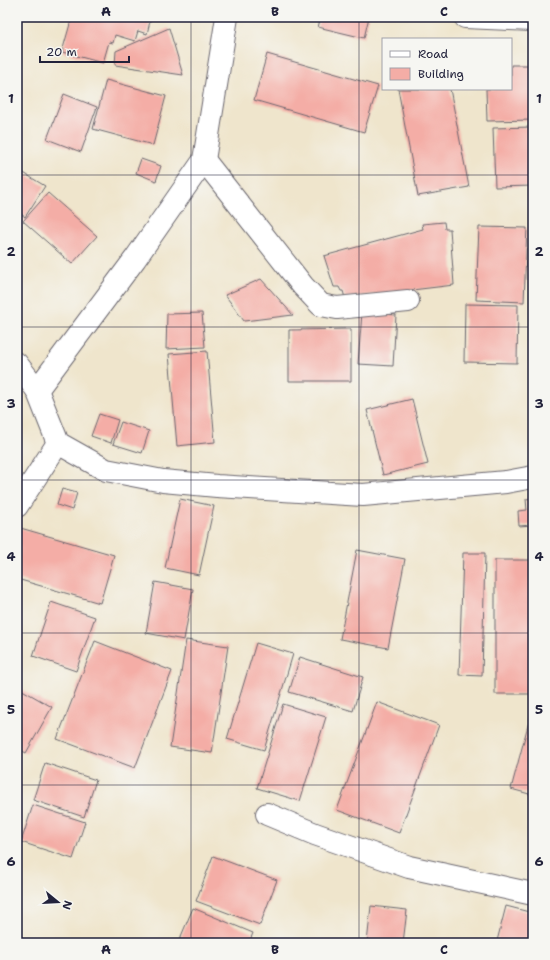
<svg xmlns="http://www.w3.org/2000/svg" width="550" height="960" font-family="'Shantell Sans',sans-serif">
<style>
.building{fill:#f4ada6}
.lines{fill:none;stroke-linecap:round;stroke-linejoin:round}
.minor-casing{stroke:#6a666e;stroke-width:24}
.minor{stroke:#fff;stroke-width:22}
.grid{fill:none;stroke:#22223b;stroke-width:1;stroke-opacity:0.55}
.neatline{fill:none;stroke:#22223b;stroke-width:1.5}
.grid-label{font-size:13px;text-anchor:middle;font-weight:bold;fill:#22223b}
</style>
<rect width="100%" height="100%" fill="#f6f6f2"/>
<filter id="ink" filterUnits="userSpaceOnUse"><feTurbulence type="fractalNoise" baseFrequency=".025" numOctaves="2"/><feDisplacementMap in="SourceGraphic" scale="8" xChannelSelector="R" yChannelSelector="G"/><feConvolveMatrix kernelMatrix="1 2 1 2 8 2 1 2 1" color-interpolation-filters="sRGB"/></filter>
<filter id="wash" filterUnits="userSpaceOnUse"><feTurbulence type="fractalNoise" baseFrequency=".012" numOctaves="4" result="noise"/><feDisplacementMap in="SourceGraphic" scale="16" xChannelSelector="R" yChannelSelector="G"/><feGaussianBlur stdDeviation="0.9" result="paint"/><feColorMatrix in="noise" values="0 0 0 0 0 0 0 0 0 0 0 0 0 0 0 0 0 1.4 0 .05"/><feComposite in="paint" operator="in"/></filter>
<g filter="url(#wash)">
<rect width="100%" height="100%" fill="#efe5cc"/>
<g id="blocks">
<g class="building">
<polygon points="72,17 151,17 147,34 138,31 135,41 115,35 113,43 109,42 103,63 62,52"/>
<polygon points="321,17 369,17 364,38 318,27"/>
<polygon points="169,28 183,75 115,65 116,51"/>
<polygon points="267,54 378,86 364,132 254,100"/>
<polygon points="511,65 533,65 533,120 487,121 486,89 511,89"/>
<polygon points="106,80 166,96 153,145 93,129"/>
<polygon points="398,89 450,89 469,187 418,196"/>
<polygon points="64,94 97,107 81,152 47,139"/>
<polygon points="533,127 533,186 495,187 493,128"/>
<polygon points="141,159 161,166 156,181 136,173"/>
<polygon points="17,169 45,186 25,217 17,211"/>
<polygon points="48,193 97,236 72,264 23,221"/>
<polygon points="444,222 445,229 450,229 454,285 345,298 343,291 341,291 339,287 334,287 324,256 423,229 422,224"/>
<polygon points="479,227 527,228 524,302 476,300"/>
<polygon points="261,279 293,315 244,321 225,295"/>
<polygon points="465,304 518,305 517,363 464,362"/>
<polygon points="362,312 396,315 393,366 358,364"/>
<polygon points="202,313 205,347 166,349 167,314"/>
<polygon points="351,329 351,381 289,381 289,330"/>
<polygon points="207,351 215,442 177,446 169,354"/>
<polygon points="412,399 428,464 383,475 367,410"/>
<polygon points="99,414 118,420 111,443 91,436"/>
<polygon points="121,422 149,431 142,453 113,444"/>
<polygon points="62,489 77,493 72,510 57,505"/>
<polygon points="533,498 533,525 519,526 518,511 527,510 526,499"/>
<polygon points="180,499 214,506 199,575 165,568"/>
<polygon points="17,527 114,555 100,603 17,579"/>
<polygon points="357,550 405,559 388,648 340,639"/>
<polygon points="463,553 485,553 482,676 459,675"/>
<rect x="495" y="560" width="38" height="134"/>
<polygon points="155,582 193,589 184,640 146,633"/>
<polygon points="51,602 95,617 76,671 33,656"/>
<polygon points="186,640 228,646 212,753 170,747"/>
<polygon points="95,641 172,671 135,768 57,739"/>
<polygon points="256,643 293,654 264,750 227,739"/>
<polygon points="300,657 363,677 353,711 289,692"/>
<polygon points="17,687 52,707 26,753 17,748"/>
<polygon points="377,702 439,725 399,833 337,810"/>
<polygon points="283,704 326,717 300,801 257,788"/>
<polygon points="531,714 533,715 533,795 511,789"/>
<polygon points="45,763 96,780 84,817 33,800"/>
<polygon points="33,805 85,822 73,859 21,842"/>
<polygon points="213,856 277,880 260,925 196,901"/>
<polygon points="371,906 407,910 403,943 367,943"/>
<polygon points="506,906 533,913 533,943 506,943 497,941"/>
<polygon points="193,908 253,933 249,943 185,943 179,941"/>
</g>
</g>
</g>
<g filter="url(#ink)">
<use href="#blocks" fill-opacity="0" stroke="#6a666e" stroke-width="1"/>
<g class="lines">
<g class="minor-casing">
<g id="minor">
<polyline points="465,17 533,20"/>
<polyline points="204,160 303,286 321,305 337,308 408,301"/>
<polyline points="17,364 37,390 58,443 106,470 163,481 217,486 363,495 506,482 533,477"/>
<polyline points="37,390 135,259 204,160 227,17"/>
<polyline points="17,506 58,443"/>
<polyline points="267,814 315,834 409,867 533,894"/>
</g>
</g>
<use href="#minor" class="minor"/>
</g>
</g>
<path class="grid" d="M191,17V943M359,17V943M17,175H533M17,327H533M17,480H533M17,633H533M17,785H533"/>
<rect width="550" height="960" fill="none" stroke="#f6f6f2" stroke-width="44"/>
<rect x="382" y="38" width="130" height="52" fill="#f6f6f2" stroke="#a1a1a9"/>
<rect x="390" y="51" width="20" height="6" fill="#ffffff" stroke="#a1a1a9"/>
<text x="418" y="58" font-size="12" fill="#22223b">Road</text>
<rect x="390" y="68" width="20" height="12" fill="#f4ada6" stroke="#a1a1a9"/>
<text x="418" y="78" font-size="12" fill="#22223b">Building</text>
<g transform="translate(58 902) rotate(108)" stroke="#f6f6f2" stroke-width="3" paint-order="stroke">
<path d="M0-3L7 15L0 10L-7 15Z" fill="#22223b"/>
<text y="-6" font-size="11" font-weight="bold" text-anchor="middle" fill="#22223b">N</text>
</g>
<path d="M40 56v6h89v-6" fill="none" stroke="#22223b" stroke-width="2"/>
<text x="46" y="56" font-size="12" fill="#22223b" stroke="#f6f6f2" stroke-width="3" paint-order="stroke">20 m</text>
<rect x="22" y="22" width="506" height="916" class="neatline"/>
<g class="grid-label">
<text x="106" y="16">A</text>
<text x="275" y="16">B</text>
<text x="444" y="16">C</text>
<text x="11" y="103">1</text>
<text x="539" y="103">1</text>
<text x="11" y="256">2</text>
<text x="539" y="256">2</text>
<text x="11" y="408">3</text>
<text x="539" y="408">3</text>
<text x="11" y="561">4</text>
<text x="539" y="561">4</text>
<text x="11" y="714">5</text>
<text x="539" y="714">5</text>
<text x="11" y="866">6</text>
<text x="539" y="866">6</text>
<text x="106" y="954">A</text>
<text x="275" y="954">B</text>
<text x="444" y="954">C</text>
</g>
</svg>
